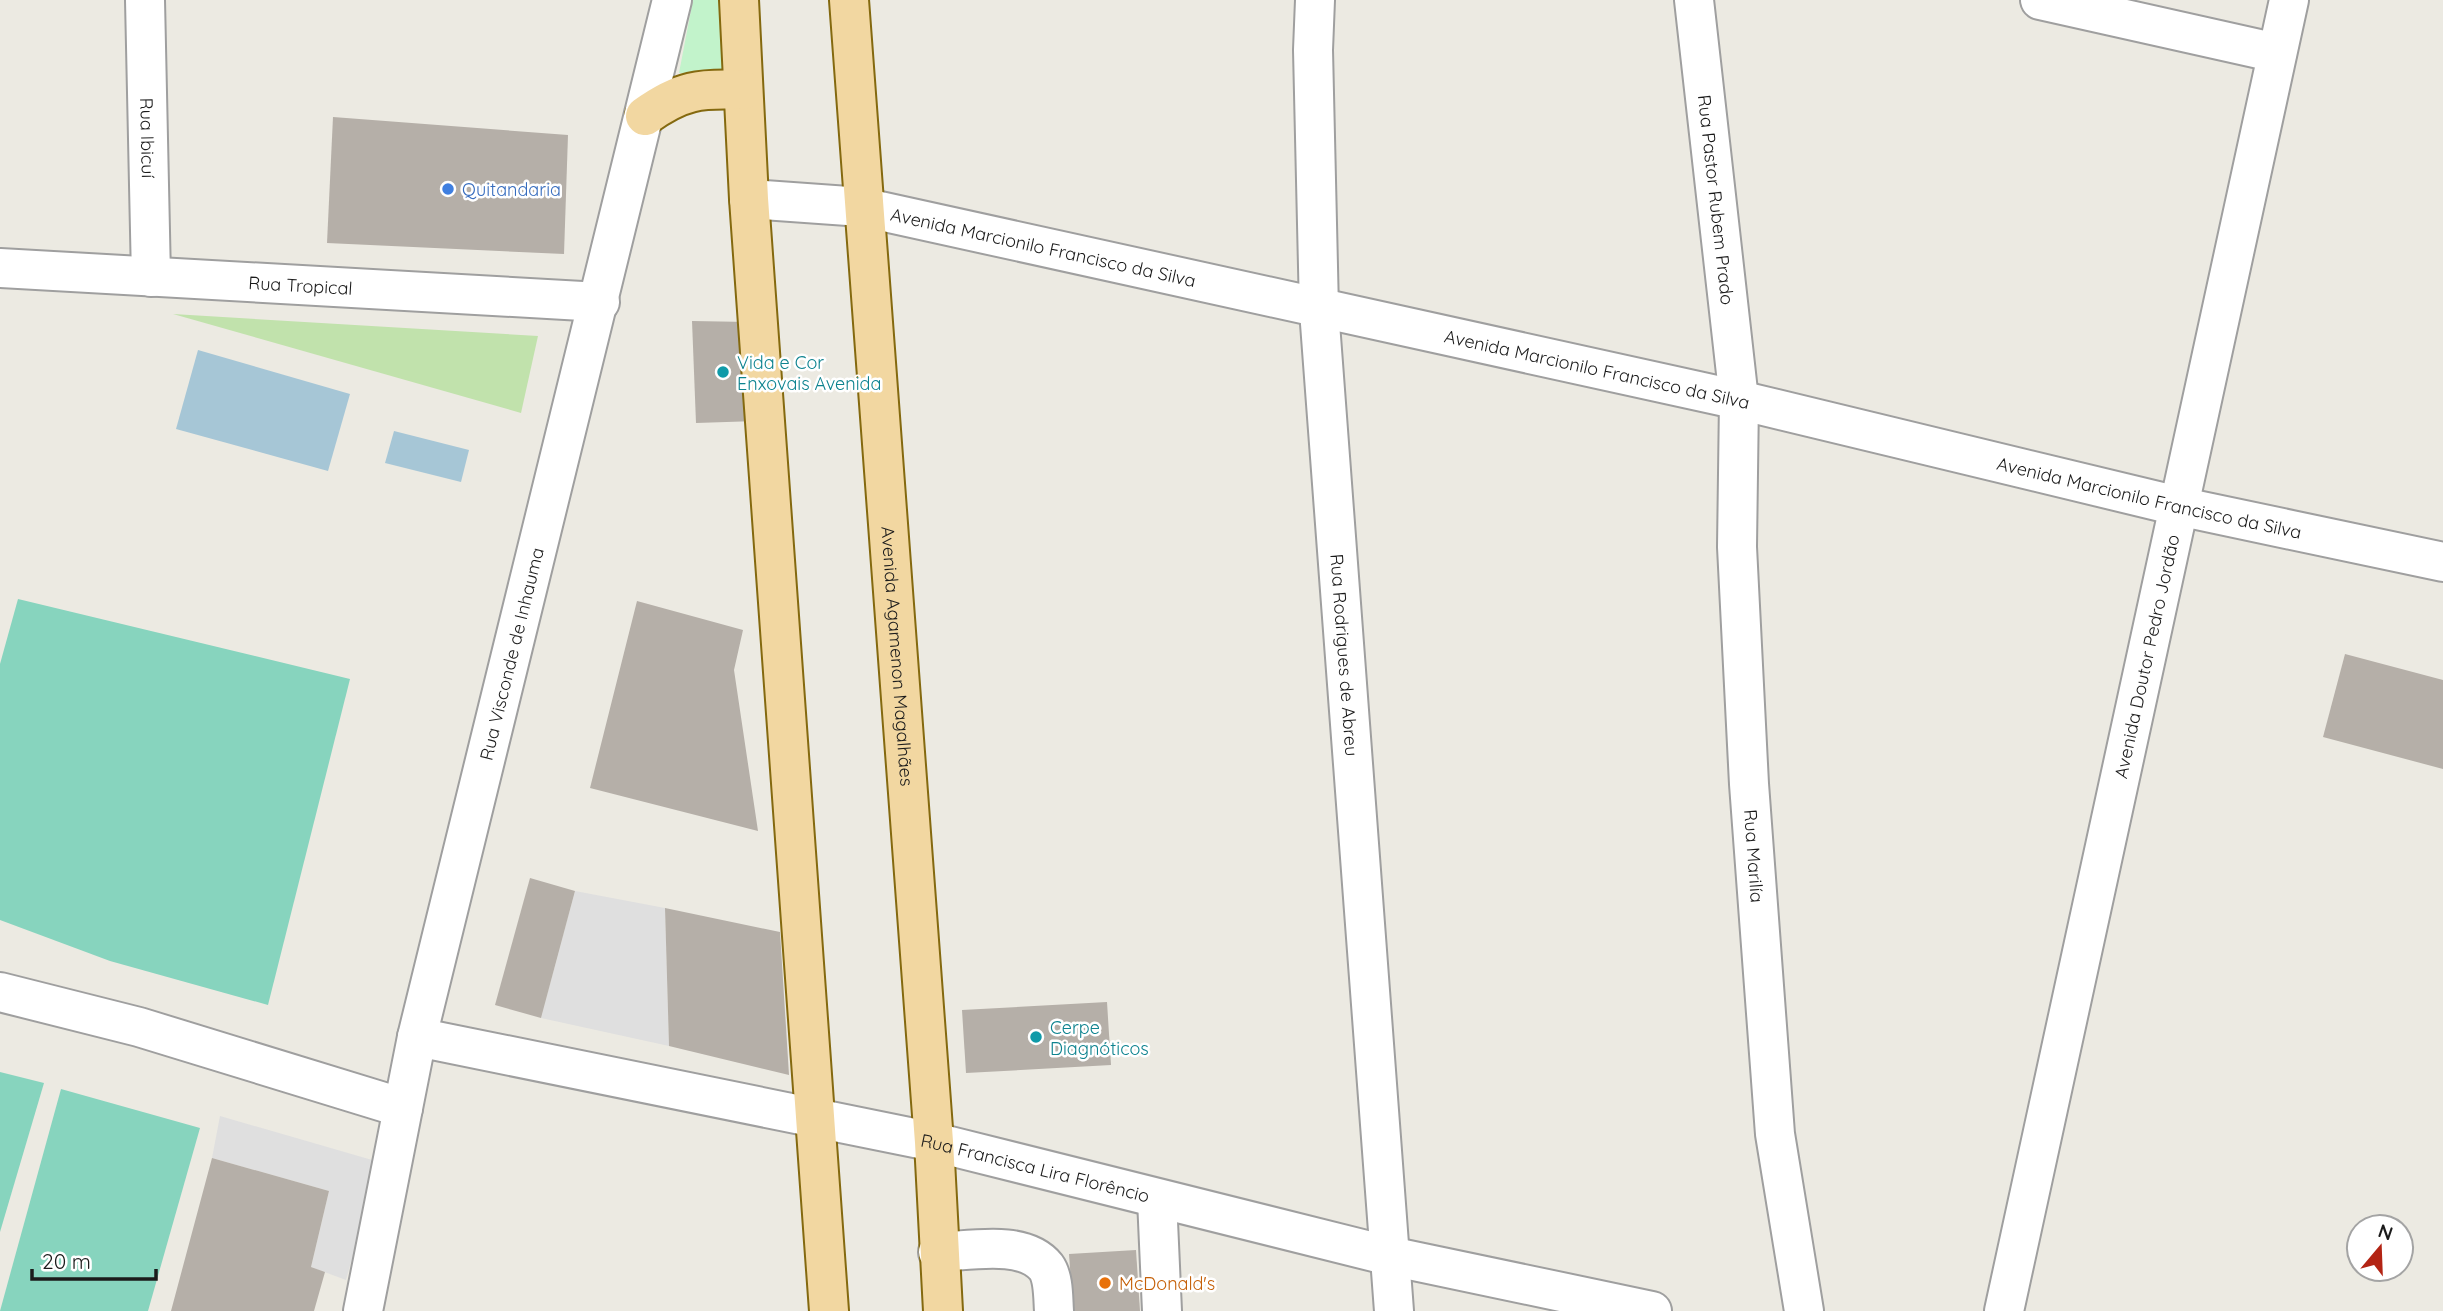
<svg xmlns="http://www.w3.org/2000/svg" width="2443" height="1311" font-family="Quicksand,sans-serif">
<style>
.grass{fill:#c1e2ac}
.park{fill:#c2f3cb}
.pitch{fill:#87d4be}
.parking{fill:#dfdfdf}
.water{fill:#a6c6d6}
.building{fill:#b5afa8}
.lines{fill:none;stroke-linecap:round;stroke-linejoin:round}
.minor-casing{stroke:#9f9f9f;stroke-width:42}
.major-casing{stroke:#84690f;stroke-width:42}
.minor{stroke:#fff;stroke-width:38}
.major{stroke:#f2d7a1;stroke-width:38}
.shop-dot{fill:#3f7fe0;stroke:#fff;stroke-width:2.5}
.culture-dot{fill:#0f9aa8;stroke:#fff;stroke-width:2.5}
.food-dot{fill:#e8710a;stroke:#fff;stroke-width:2.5}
.labels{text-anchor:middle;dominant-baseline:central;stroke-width:5;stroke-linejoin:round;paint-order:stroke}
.street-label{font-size:18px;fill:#1b1b1b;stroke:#fff}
.shop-label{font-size:18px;fill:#366cbe;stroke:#fff;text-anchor:start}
.culture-label{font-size:18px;fill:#0d838f;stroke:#fff;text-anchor:start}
.food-label{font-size:18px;fill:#c56008;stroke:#fff;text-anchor:start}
</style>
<rect width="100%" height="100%" fill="#eceae2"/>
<polygon class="grass" points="173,314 538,336 521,413"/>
<polygon class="park" points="693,0 719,0 723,74 679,73"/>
<g class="pitch">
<polygon points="18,599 350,679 268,1005 110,961 0,920 0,664"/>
<polygon points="0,1072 44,1083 0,1232"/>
<polygon points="61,1089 200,1128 148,1311 0,1311"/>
</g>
<g class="parking">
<polygon points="575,891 665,908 669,1046 541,1018"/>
<polygon points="220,1116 379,1162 346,1280 311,1267 329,1191 212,1158"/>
</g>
<g class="water">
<polygon points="198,350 350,394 328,471 176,429"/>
<polygon points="394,431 469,450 461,482 385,463"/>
</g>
<g class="building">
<polygon points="333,117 568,135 564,254 327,243"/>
<polygon points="692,321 749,322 757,421 696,423"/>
<polygon points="637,601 743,630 734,670 758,831 590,788"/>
<polygon points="2345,654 2443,680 2443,769 2323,737"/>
<polygon points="530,878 575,891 541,1018 495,1005"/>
<polygon points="665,908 780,932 789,1075 669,1046"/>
<polygon points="1107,1002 1111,1065 966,1073 962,1010"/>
<polygon points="212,1158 329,1191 311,1267 325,1272 314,1311 171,1311"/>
<polygon points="1136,1250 1140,1311 1073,1311 1069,1254"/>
</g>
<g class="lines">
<g class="minor-casing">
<g id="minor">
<path id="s1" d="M145,0L151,277"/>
<path id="s2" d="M1315,0L1313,50L1319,310L1394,1311"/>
<path id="s3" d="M1694,0L1739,400L1737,547L1749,784L1775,1134L1804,1311"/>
<polyline points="2040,0 2277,53"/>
<path id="s4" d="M749,199L862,207L1739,400L2178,506L2443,562"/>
<path id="s5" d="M0,268L600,302"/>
<polyline points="0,992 139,1027 403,1108"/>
<path id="s6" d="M417,1037L934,1142L1390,1256L1652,1311"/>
<polyline points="1157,1199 1162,1311"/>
<path d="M938,1252C969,1251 1023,1239 1046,1267C1054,1278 1053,1298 1054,1311"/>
<path id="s7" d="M363,1311L417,1037L672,0"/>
<path id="s8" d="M2004,1311L2289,0"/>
</g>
</g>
<g class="major-casing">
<g id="major">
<polyline points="739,0 749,199 829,1311"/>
<path id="s9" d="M849,0L934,1142L943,1311"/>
<path d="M645,116C681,90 700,88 743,90"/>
</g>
</g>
<use href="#minor" class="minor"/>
<use href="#major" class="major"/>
</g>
<circle class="shop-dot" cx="448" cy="189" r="7"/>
<g class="culture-dot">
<circle cx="723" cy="372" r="7"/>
<circle cx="1036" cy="1037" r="7"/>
</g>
<circle class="food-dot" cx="1105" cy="1283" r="7"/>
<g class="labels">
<g class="street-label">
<text stroke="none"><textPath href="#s1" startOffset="138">Rua Ibicuí</textPath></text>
<text stroke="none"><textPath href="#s3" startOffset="201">Rua Pastor Rubem Prado</textPath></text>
<text stroke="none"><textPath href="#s4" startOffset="299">Avenida Marcionilo Francisco da Silva</textPath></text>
<text stroke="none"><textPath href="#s5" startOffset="301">Rua Tropical</textPath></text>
<text stroke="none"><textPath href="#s4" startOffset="866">Avenida Marcionilo Francisco da Silva</textPath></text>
<text stroke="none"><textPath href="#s4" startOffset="1433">Avenida Marcionilo Francisco da Silva</textPath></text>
<text stroke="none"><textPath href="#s7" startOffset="674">Rua Visconde de Inhauma</textPath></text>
<text stroke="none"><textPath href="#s9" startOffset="658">Avenida Agamenon Magalhães</textPath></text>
<text stroke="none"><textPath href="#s8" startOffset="670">Avenida Doutor Pedro Jordão</textPath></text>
<text stroke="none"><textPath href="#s2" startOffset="656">Rua Rodrigues de Abreu</textPath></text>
<text stroke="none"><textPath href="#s3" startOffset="859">Rua Marilía</textPath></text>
<text stroke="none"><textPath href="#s6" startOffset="632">Rua Francisca Lira Florêncio</textPath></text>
</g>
<g class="shop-label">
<text x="462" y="189">Quitandaria</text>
</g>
<g class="culture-label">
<text x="737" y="362">Vida e Cor<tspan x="737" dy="21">Enxovais Avenida</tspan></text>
<text x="1050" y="1027">Cerpe<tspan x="1050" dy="21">Diagnóticos</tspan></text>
</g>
<g class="food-label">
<text x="1119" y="1283">McDonald's</text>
</g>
</g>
<g transform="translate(2380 1248) rotate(19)"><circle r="33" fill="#ffffff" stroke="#a4a4a4" stroke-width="2"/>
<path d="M0-5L12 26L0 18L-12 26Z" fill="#b32414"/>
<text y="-10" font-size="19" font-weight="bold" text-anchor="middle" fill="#1b1b1b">N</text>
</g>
<path d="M32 1269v10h124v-10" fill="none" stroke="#1b1b1b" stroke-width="3.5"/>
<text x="42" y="1269" font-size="21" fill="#1b1b1b" stroke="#ffffff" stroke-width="5" paint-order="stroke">20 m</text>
</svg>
